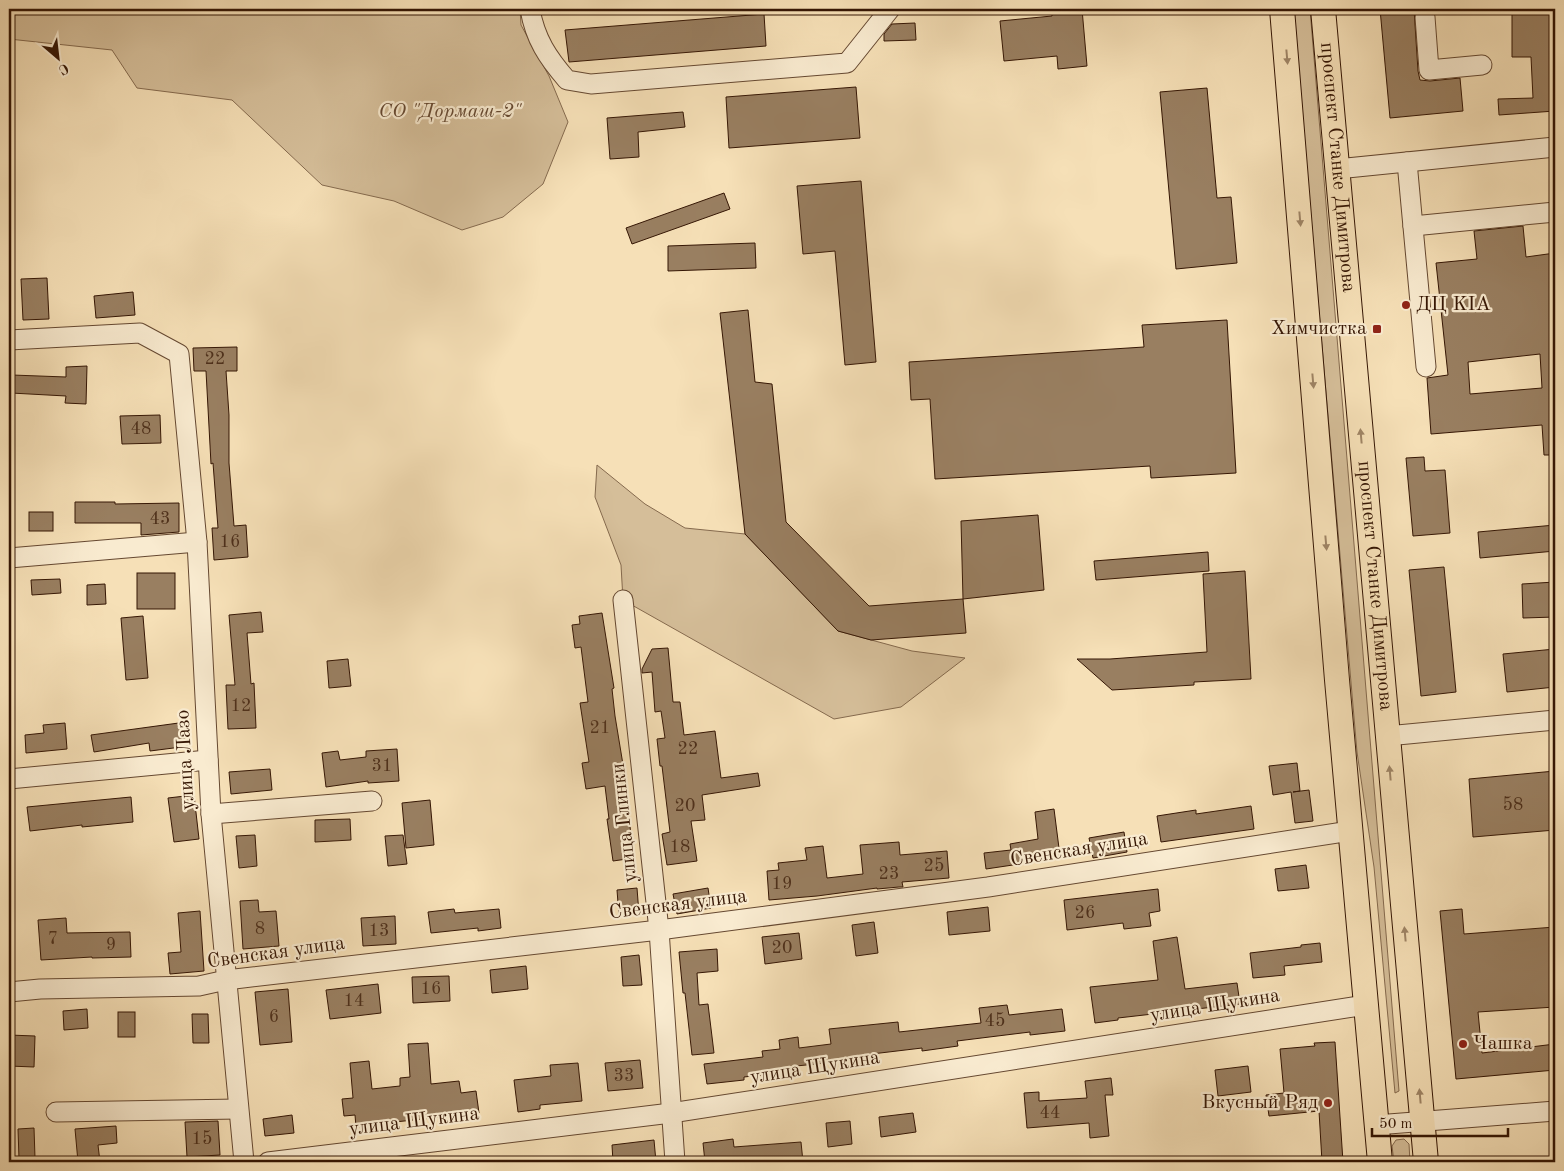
<svg xmlns="http://www.w3.org/2000/svg" width="1564" height="1171" font-family="'Old Standard TT',serif">
<style>
.green{fill:#d5be99;stroke:#856a4e}
.building{fill:#997f61;stroke:#351604;fill-rule:evenodd}
.lines{fill:none;stroke-linecap:round;stroke-linejoin:round}
.minor-casing{stroke:#654831;stroke-width:21}
.major-casing{stroke:#351604;stroke-width:26}
.minor{stroke:#f9ebd0;stroke-width:19}
.major{stroke:#f6e0b7;stroke-width:24}
.oneway{fill:#9f8566}
.poi-dot{fill:#8f2418;stroke:#f9ebd0;stroke-width:2}
.labels{text-anchor:middle;dominant-baseline:central;stroke-width:4.5;stroke-linejoin:round;paint-order:stroke}
.number-label{font-size:18px;fill:#4e301b}
.park-label{font-size:20px;font-style:italic;fill:#654831;stroke:#f9ebd0}
.street-label{font-size:20px;fill:#351604;stroke:#f9ebd0}
.poi-label{font-size:20px;fill:#351604;stroke:#f9ebd0;text-anchor:start}
</style>
<rect width="100%" height="100%" fill="#f6e0b7"/>
<filter id="stains"><feTurbulence type="fractalNoise" baseFrequency=".004" numOctaves="4"/><feColorMatrix values="0 0 0 0 .2 0 0 0 0 .09 0 0 0 0 .02 0 0 0 .5 -.17"/></filter>
<radialGradient id="worn" r=".72"><stop offset=".6" stop-color="#630" stop-opacity="0"/><stop offset="1" stop-color="#630" stop-opacity=".3"/></radialGradient>
<g class="green">
<polygon points="9,9 520,9 521,25 549,76 568,122 543,184 503,217 462,230 394,201 322,185 232,100 137,88 112,50 9,39"/>
<polygon points="1293,9 1310,9 1399,1091 1395,1093 1374,867 1357,752"/>
<polygon points="597,465 645,504 685,528 745,534 838,631 912,651 965,658 901,707 834,719 623,600 621,565 595,497"/>
<polygon points="1404,1139 1409,1144 1410,1162 1394,1162 1392,1146 1396,1140"/>
</g>
<g class="building">
<polygon points="1052,9 1082,9 1087,66 1058,69 1057,56 1004,61 1000,21 1052,16"/>
<polygon points="1380,9 1414,9 1418,71 1420,80 1430,81 1460,78 1463,111 1390,118"/>
<polygon points="1512,11 1555,11 1555,111 1499,115 1498,99 1533,98 1531,57 1512,57"/>
<polygon points="764,14 766,46 569,62 565,30"/>
<polygon points="915,23 916,40 884,41 884,34 892,24"/>
<polygon points="856,87 860,138 729,148 726,97"/>
<polygon points="1207,88 1217,198 1231,197 1237,263 1176,269 1160,92"/>
<polygon points="683,112 685,127 638,132 639,157 610,159 607,118"/>
<polygon points="861,181 876,362 845,365 835,251 803,254 797,186"/>
<polygon points="724,193 730,209 632,244 626,228"/>
<path d="M1523,226L1526,257L1555,253V455H1544L1542,425L1431,434L1427,378L1448,375L1436,263L1477,259L1474,231ZM1540,354L1542,388L1470,394L1468,362Z"/>
<polygon points="755,243 756,268 668,271 668,246"/>
<polygon points="47,278 49,319 23,320 21,279"/>
<polygon points="133,292 135,315 96,318 94,296"/>
<polygon points="748,310 755,382 772,384 786,522 869,606 963,599 966,633 871,640 838,631 745,534 720,313"/>
<polygon points="1227,320 1236,473 1151,478 1150,466 935,479 930,399 911,400 909,362 1144,347 1142,325"/>
<polygon points="237,347 237,371 226,371 229,415 229,463 234,526 246,525 248,557 214,560 212,528 218,528 213,463 211,464 206,371 194,371 193,348"/>
<polygon points="87,366 86,404 65,403 66,396 11,393 12,375 66,377 66,367"/>
<polygon points="160,415 161,443 122,444 120,416"/>
<polygon points="1424,457 1425,471 1445,470 1450,533 1413,536 1406,458"/>
<polygon points="75,502 115,502 115,504 179,503 179,532 141,535 141,523 75,523"/>
<rect x="29" y="512" width="24" height="19"/>
<polygon points="1038,515 1044,590 963,599 961,521"/>
<polygon points="1555,525 1555,551 1480,558 1478,532"/>
<polygon points="1208,552 1209,571 1096,580 1094,561"/>
<polygon points="1444,567 1456,692 1421,696 1409,570"/>
<polygon points="1245,571 1251,679 1194,682 1194,685 1112,690 1077,659 1110,659 1207,652 1203,574"/>
<rect x="137" y="573" width="38" height="36"/>
<polygon points="60,579 61,593 32,595 31,580"/>
<polygon points="1555,582 1555,617 1523,618 1522,584"/>
<polygon points="105,584 106,604 87,605 87,585"/>
<polygon points="261,612 263,632 247,633 251,684 254,683 256,728 228,729 226,685 235,685 229,615"/>
<polygon points="602,613 614,688 612,689 615,716 628,795 626,795 634,858 613,861 607,819 609,819 605,786 586,789 582,763 589,762 580,703 588,702 581,647 575,648 572,625 580,624 579,616"/>
<polygon points="143,616 148,678 126,680 121,618"/>
<polygon points="668,648 673,702 680,702 684,735 715,731 721,778 758,773 760,786 702,795 705,820 691,821 697,861 667,865 662,834 670,832 662,766 660,766 657,739 665,738 661,711 655,712 652,672 642,673 642,669 652,649"/>
<polygon points="1555,649 1555,687 1507,692 1503,654"/>
<polygon points="348,659 351,686 329,688 327,661"/>
<polygon points="186,722 189,746 150,751 149,743 94,752 91,735"/>
<polygon points="65,723 67,749 26,753 25,735 44,733 43,725"/>
<polygon points="397,749 399,781 368,783 368,781 326,787 322,753 338,751 340,760 366,757 366,751"/>
<polygon points="1297,763 1300,791 1293,792 1309,790 1313,821 1295,823 1291,792 1273,795 1269,766"/>
<polygon points="270,769 272,790 231,794 229,772"/>
<polygon points="1555,771 1555,830 1473,837 1469,779"/>
<polygon points="194,795 199,839 174,842 168,798"/>
<polygon points="131,797 133,822 82,827 82,825 30,831 27,807"/>
<polygon points="430,800 434,845 406,848 402,803"/>
<polygon points="1251,806 1254,829 1161,842 1157,816 1196,810 1196,814"/>
<polygon points="1054,809 1060,856 1033,860 1033,862 986,869 984,853 1011,850 1010,844 1038,839 1035,812"/>
<polygon points="350,819 351,840 315,842 315,820"/>
<polygon points="1124,832 1127,852 1093,858 1089,838"/>
<polygon points="255,835 257,866 239,868 236,836"/>
<polygon points="403,835 407,864 388,866 385,836"/>
<polygon points="899,842 900,855 947,851 949,878 902,882 903,887 899,887 877,889 877,888 817,896 769,900 767,871 779,870 778,863 807,860 805,848 823,846 827,878 863,874 860,845"/>
<polygon points="1306,865 1309,888 1278,891 1275,869"/>
<polygon points="637,888 639,914 619,916 617,890"/>
<polygon points="708,888 711,908 677,914 673,894"/>
<polygon points="1158,889 1160,911 1149,913 1151,926 1124,929 1123,923 1067,930 1064,900"/>
<polygon points="258,900 259,912 276,911 279,946 243,949 240,901"/>
<polygon points="988,907 990,931 949,935 947,912"/>
<polygon points="454,909 455,913 499,909 501,928 478,931 478,928 431,933 428,912"/>
<polygon points="1462,909 1464,934 1555,927 1555,1007 1478,1012 1482,1053 1555,1044 1555,1070 1456,1079 1440,911"/>
<polygon points="200,911 204,971 170,974 168,953 181,952 178,913"/>
<polygon points="395,916 396,944 363,946 361,918"/>
<polygon points="66,918 67,933 130,932 131,957 92,958 92,957 41,960 38,920"/>
<polygon points="874,922 878,953 856,956 852,925"/>
<polygon points="799,933 802,959 765,964 762,937"/>
<polygon points="1177,937 1185,989 1237,983 1240,1004 1118,1018 1118,1020 1095,1023 1090,987 1158,980 1153,941"/>
<polygon points="1320,943 1322,962 1284,966 1285,975 1253,978 1250,953 1301,947 1301,945"/>
<polygon points="717,949 718,971 697,973 699,1005 708,1004 714,1053 692,1055 685,993 683,993 679,952"/>
<polygon points="639,955 642,985 623,986 621,957"/>
<polygon points="526,966 528,989 492,993 490,970"/>
<polygon points="449,976 450,1001 413,1003 412,977"/>
<polygon points="378,984 381,1013 330,1019 326,990"/>
<polygon points="288,989 292,1042 260,1045 255,992"/>
<polygon points="1007,1005 1009,1015 1062,1009 1065,1031 1030,1035 1030,1032 957,1041 958,1046 922,1051 922,1048 855,1056 856,1060 796,1066 796,1071 744,1077 744,1080 707,1084 704,1064 763,1057 762,1051 780,1049 779,1040 798,1037 799,1048 831,1044 829,1029 898,1022 899,1032 981,1023 979,1008"/>
<polygon points="87,1009 88,1028 64,1030 63,1011"/>
<rect x="118" y="1012" width="17" height="25"/>
<polygon points="192,1014 208,1014 209,1043 193,1043"/>
<polygon points="9,1035 35,1036 34,1067 9,1066"/>
<polygon points="1335,1042 1343,1162 1322,1162 1319,1111 1269,1116 1266,1095 1284,1093 1280,1049 1315,1046 1314,1043"/>
<polygon points="428,1043 431,1084 459,1081 461,1093 476,1091 479,1113 376,1124 376,1125 356,1127 355,1115 344,1116 342,1099 353,1098 350,1063 369,1061 372,1089 400,1086 400,1078 410,1077 408,1044"/>
<polygon points="640,1060 643,1088 608,1091 605,1063"/>
<polygon points="578,1063 582,1101 540,1105 540,1109 518,1112 514,1080 551,1076 550,1065"/>
<polygon points="1248,1066 1251,1092 1218,1096 1215,1070"/>
<polygon points="1111,1078 1113,1095 1105,1095 1109,1136 1090,1138 1089,1123 1027,1128 1024,1093 1039,1092 1039,1101 1087,1098 1085,1081"/>
<polygon points="913,1113 916,1132 881,1137 879,1117"/>
<polygon points="292,1115 294,1133 265,1136 263,1119"/>
<polygon points="218,1121 220,1155 187,1157 185,1122"/>
<polygon points="850,1121 852,1144 828,1147 826,1123"/>
<polygon points="116,1126 117,1143 98,1145 100,1162 78,1162 75,1129"/>
<polygon points="34,1128 35,1158 19,1159 18,1129"/>
<polygon points="733,1139 734,1147 801,1142 803,1162 705,1162 703,1143"/>
<polygon points="654,1140 656,1162 613,1162 612,1145"/>
</g>
<g class="lines">
<g class="minor-casing">
<g id="minor">
<path d="M530,9C535,39 548,58 567,80L591,84L847,63L890,9"/>
<polyline points="1425,17 1429,70 1482,65"/>
<polyline points="1407,162 1426,367"/>
<polyline points="1337,169 1555,147"/>
<polyline points="1413,226 1555,212"/>
<polyline points="9,340 140,333 179,354 197,542 211,814 244,1162"/>
<polyline points="9,558 197,542"/>
<polyline points="623,600 659,930 675,1162"/>
<polyline points="1387,736 1555,720"/>
<polyline points="9,779 208,760"/>
<polyline points="211,814 372,801"/>
<polyline points="9,992 40,989 199,986 226,980 659,930 988,887 1350,831"/>
<polyline points="56,1112 238,1109"/>
<polyline points="1376,1125 1555,1111"/>
<polyline points="268,1162 671,1113 1366,1005"/>
</g>
</g>
<g class="major-casing">
<g id="major">
<polyline points="1282,9 1337,680 1380,1162"/>
<path id="s1" d="M1323,9L1426,1162"/>
</g>
</g>
<use href="#minor" class="minor"/>
<use href="#major" class="major"/>
</g>
<defs><path id="oneway-solid" d="M-6-.8H1V-3.2L6.5 0L1 3.2V.8H-6Z" transform="scale(1.25)"/></defs>
<g class="oneway">
<use href="#oneway-solid" transform="translate(1287 57) rotate(85)"/>
<use href="#oneway-solid" transform="translate(1300 219) rotate(85)"/>
<use href="#oneway-solid" transform="translate(1313 381) rotate(85)"/>
<use href="#oneway-solid" transform="translate(1361 436) rotate(-95)"/>
<use href="#oneway-solid" transform="translate(1326 543) rotate(85)"/>
<use href="#oneway-solid" transform="translate(1390 773) rotate(-95)"/>
<use href="#oneway-solid" transform="translate(1405 934) rotate(-95)"/>
<use href="#oneway-solid" transform="translate(1420 1096) rotate(-95)"/>
</g>
<g class="poi-dot">
<circle cx="1406" cy="305" r="5"/>
<rect x="1372" y="324" width="10" height="10" rx="2.5"/>
<circle cx="1463" cy="1044" r="5"/>
<circle cx="1328" cy="1103" r="5"/>
</g>
<g class="labels">
<g class="number-label">
<text x="215" y="359">22</text>
<text x="141" y="429">48</text>
<text x="160" y="519">43</text>
<text x="230" y="542">16</text>
<text x="241" y="706">12</text>
<text x="600" y="728">21</text>
<text x="688" y="749">22</text>
<text x="382" y="766">31</text>
<text x="1513" y="805">58</text>
<text x="685" y="806">20</text>
<text x="680" y="847">18</text>
<text x="934" y="866">25</text>
<text x="889" y="874">23</text>
<text x="782" y="884">19</text>
<text x="1085" y="913">26</text>
<text x="260" y="929">8</text>
<text x="379" y="931">13</text>
<text x="53" y="939">7</text>
<text x="111" y="945">9</text>
<text x="782" y="948">20</text>
<text x="431" y="989">16</text>
<text x="354" y="1001">14</text>
<text x="274" y="1017">6</text>
<text x="995" y="1021">45</text>
<text x="624" y="1076">33</text>
<text x="1050" y="1113">44</text>
<text x="202" y="1139">15</text>
</g>
<g class="park-label">
<text x="450" y="112">СО "Дормаш-2"</text>
</g>
<g class="street-label">
<text stroke="none"><textPath href="#s1" startOffset="159">проспект Станке Димитрова</textPath></text>
<text stroke="none"><textPath href="#s1" startOffset="579">проспект Станке Димитрова</textPath></text>
<text transform="translate(186 760) rotate(-93)">улица Лазо</text>
<text transform="translate(625 823) rotate(-96)">улица Глинки</text>
<text transform="translate(1079 850) rotate(-9)">Свенская улица</text>
<text transform="translate(678 905) rotate(-7)">Свенская улица</text>
<text transform="translate(276 953) rotate(-8)">Свенская улица</text>
<text transform="translate(1215 1006) rotate(-9)">улица Щукина</text>
<text transform="translate(815 1068) rotate(-9)">улица Щукина</text>
<text transform="translate(414 1122) rotate(-7)">улица Щукина</text>
</g>
<g class="poi-label">
<text x="1416" y="305">ДЦ KIA</text>
<text x="1367" y="329" text-anchor="end">Химчистка</text>
<text x="1473" y="1044">Чашка</text>
<text x="1318" y="1103" text-anchor="end">Вкусный Ряд</text>
</g>
</g>
<rect width="1564" height="1171" fill="none" stroke="#f6e0b7" stroke-width="30"/>
<rect x="10" y="10" width="1544" height="1151" fill="none" stroke="#351604" stroke-width="2.5"/>
<rect x="15" y="15" width="1534" height="1141" fill="none" stroke="#351604"/>
<g transform="translate(58 58) rotate(152)" stroke="#f9ebd0" stroke-width="4" paint-order="stroke">
<path d="M0-4L9 19L0 12L-9 19Z" fill="#351604"/>
<text y="-8" font-size="14" font-weight="bold" text-anchor="middle" fill="#351604">С</text>
</g>
<path d="M1372 1128v8h136v-8" fill="none" stroke="#351604" stroke-width="2.5"/>
<text x="1379" y="1128" font-size="15" fill="#351604" stroke="#f9ebd0" stroke-width="4" paint-order="stroke">50 m</text>
<rect width="100%" height="100%" filter="url(#stains)"/>
<rect width="100%" height="100%" fill="url(#worn)"/>
</svg>
